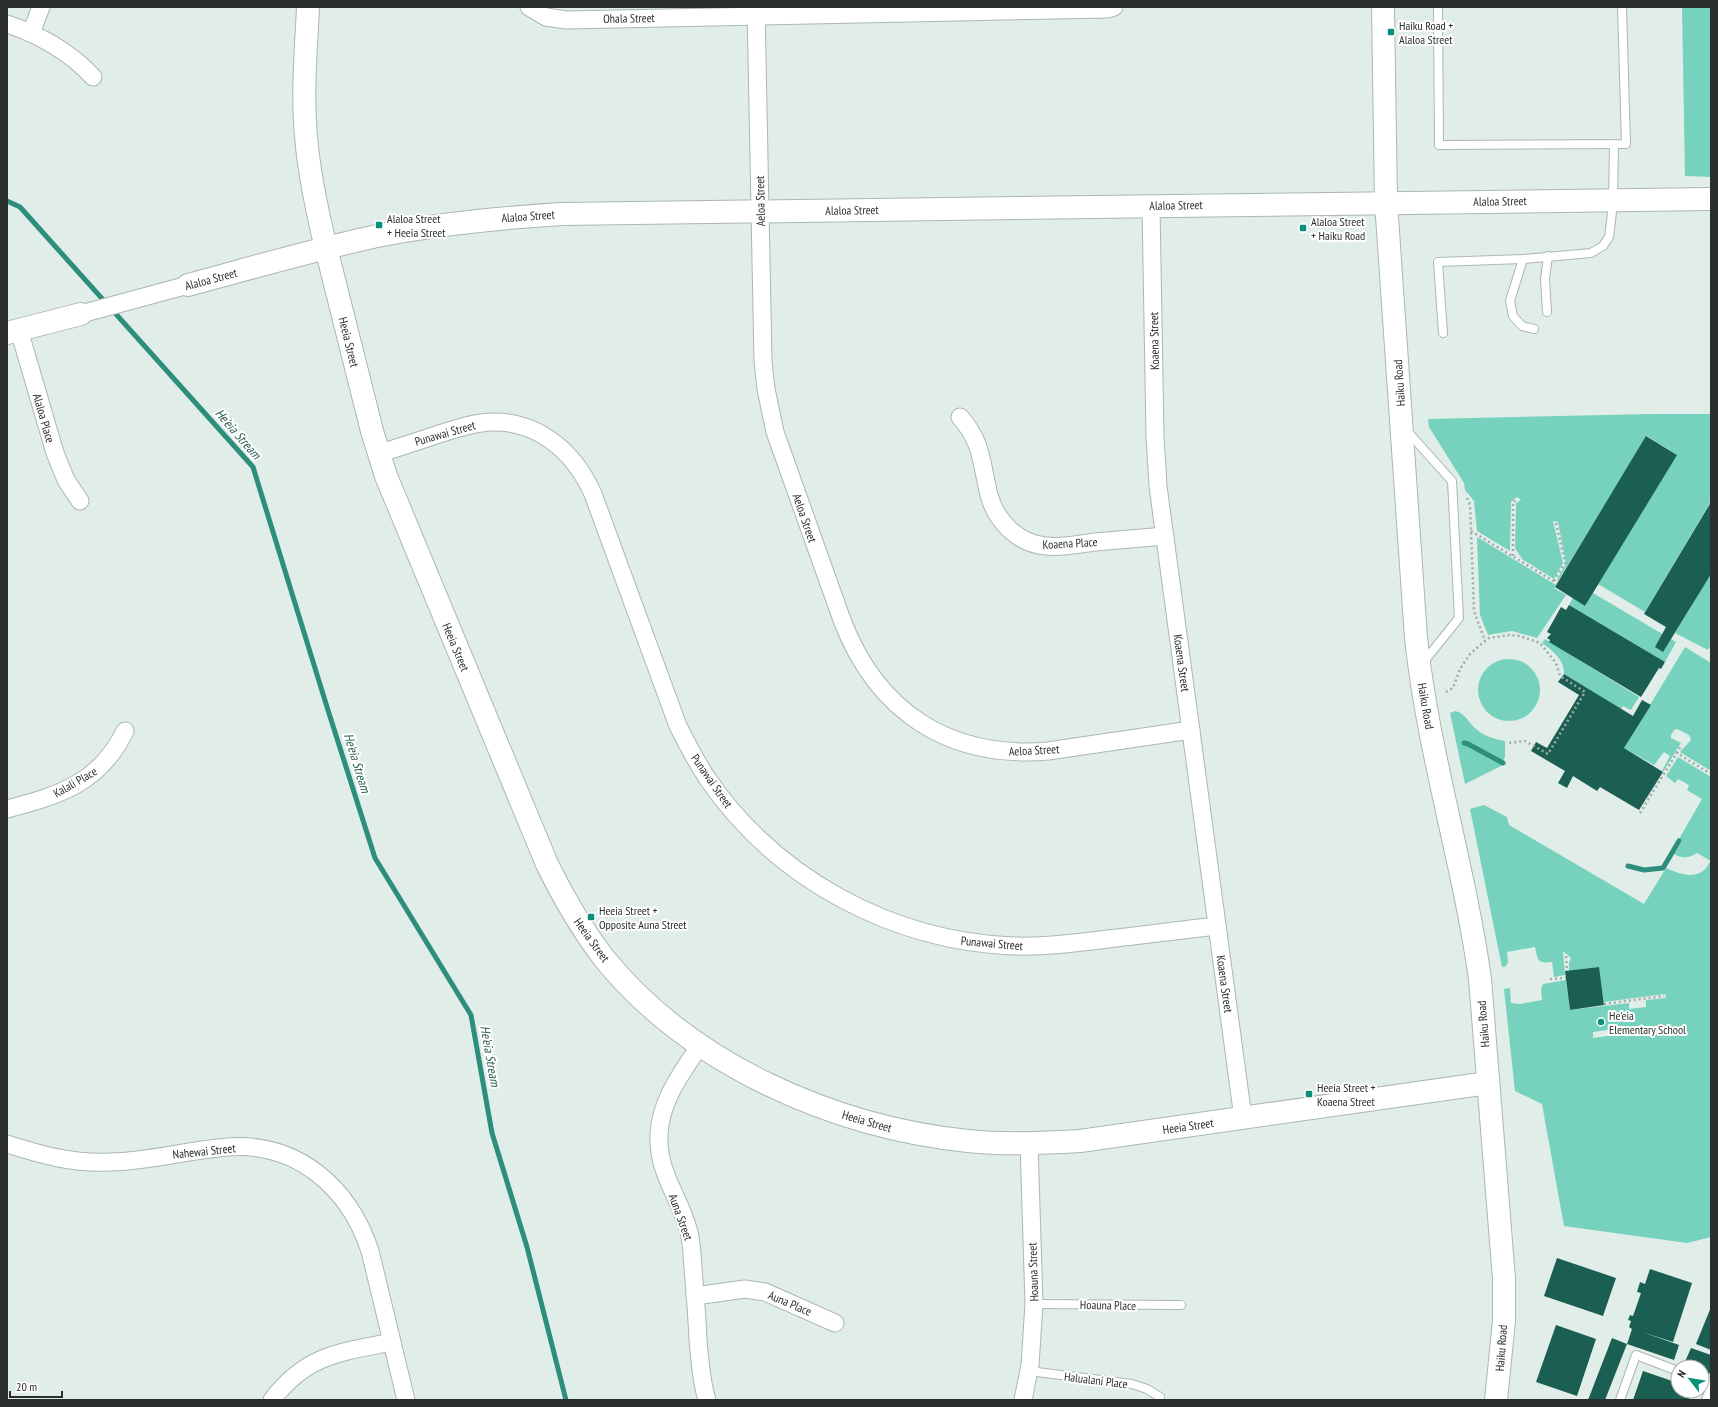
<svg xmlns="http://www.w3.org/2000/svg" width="1718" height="1407" font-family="'PT Sans Narrow',sans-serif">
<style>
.green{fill:#76d2bc;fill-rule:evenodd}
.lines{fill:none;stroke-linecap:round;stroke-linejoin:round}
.stream{stroke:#2d8e7b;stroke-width:5}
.building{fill:#1a5f51}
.lane-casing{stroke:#aab7b3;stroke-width:10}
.street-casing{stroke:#aab7b3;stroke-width:19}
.secondary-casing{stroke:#aab7b3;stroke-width:24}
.path{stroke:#a1aba7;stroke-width:2.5;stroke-dasharray:2 3;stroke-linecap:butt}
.lane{stroke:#fff;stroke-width:8}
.street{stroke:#fff;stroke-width:17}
.secondary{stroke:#fff;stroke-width:22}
.poi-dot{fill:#08907a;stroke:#fff;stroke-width:1.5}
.labels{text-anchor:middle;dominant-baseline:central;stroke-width:4;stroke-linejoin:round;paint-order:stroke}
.street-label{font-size:12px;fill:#2a2f2d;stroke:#fff}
.poi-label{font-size:12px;fill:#2a2f2d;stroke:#fff;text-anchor:start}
.water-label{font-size:13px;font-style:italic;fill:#2c6054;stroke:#fff}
</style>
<rect width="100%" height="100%" fill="#e1ede9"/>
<g class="green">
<polygon points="1682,7 1711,7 1711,177 1685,176"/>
<polygon points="1651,414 1651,415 1652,414 1711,414 1711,501 1645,612 1598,584 1676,454 1647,436 1558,581 1557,580 1566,564 1558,522 1553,521 1563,563 1554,579 1522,559 1515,548 1516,503 1521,500 1517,497 1511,502 1510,551 1477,531 1474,501 1465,490 1464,483 1429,427 1428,419"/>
<polygon points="1477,537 1556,585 1554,588 1566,595 1537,638 1512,631 1488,635 1480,615"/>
<polygon points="1711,573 1711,645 1708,650 1675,633"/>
<polygon points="1593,593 1676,642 1665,662 1569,605 1573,598 1585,606"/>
<path d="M1545,639L1639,697L1631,710L1623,706L1621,709L1564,674C1565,660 1552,650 1542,643Z"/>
<polygon points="1685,647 1711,663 1711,771 1680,752 1691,740 1689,735 1677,729 1674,730 1671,735 1671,738 1681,743 1663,772 1662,771 1670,756 1664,752 1654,765 1624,748"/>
<circle cx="1509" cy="690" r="31"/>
<path d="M1455,711C1465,713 1468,722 1475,728C1483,736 1494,739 1505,741V757L1501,766L1465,784L1450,713Z"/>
<path d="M1678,757L1711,777V1237L1687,1243L1564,1226L1542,1104L1515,1091L1504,989L1510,988L1511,1003L1520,1004L1542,1000L1541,989L1543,984L1566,980L1570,1010L1629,1003V1009L1646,1007V1000L1666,998L1665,994L1604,1002L1598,967L1569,971V963L1571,958L1563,951L1565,975L1554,977L1552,962C1537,964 1538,960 1535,947L1507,952L1508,962L1506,966L1502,967L1470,809L1484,805L1507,817L1509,825L1644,904L1666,868C1677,873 1692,879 1703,871C1706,869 1708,864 1711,861L1697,853C1689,858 1683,859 1674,854L1682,842L1679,839L1702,799L1687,790L1689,785L1678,779L1675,783L1666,776ZM1628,1027L1629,1033L1593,1038V1032Z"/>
</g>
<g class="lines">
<g class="stream">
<polyline points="7,201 20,207 253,467 327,707 375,858 471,1015 492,1133 527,1247 566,1400"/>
<polyline points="1464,743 1468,744 1503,763"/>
<polyline points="1628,866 1644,870 1663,868 1679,841"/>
</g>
</g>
<g class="building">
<polygon points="1646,436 1677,455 1585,606 1555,587"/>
<polygon points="1711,502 1711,574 1663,652 1655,647 1666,627 1644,614"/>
<polygon points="1569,605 1665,662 1661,669 1659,668 1641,697 1549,642 1550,640 1547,638 1551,634 1547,632 1561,607 1566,610"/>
<polygon points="1564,674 1633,716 1642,700 1651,705 1624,748 1663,772 1639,810 1600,787 1597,791 1573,776 1567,788 1558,783 1565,771 1531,751 1536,742 1547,748 1579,695 1558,682"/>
<polygon points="1599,967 1604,1005 1570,1010 1565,971"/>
<polygon points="1557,1258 1616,1278 1603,1316 1544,1296"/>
<polygon points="1650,1269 1692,1283 1673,1342 1642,1332 1679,1345 1674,1360 1627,1344 1632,1329 1629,1327 1631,1321 1628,1320 1630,1315 1633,1316 1641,1293 1637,1292 1640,1282 1645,1284"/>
<polygon points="1711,1307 1711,1350 1696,1344"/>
<polygon points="1556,1325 1596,1339 1577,1396 1536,1382"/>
<polygon points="1612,1338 1627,1344 1605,1400 1588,1400"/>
<polygon points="1691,1348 1711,1355 1711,1374 1702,1371 1702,1367 1691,1367 1684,1364"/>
<polygon points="1643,1371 1678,1383 1678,1391 1692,1391 1689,1400 1633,1400"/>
</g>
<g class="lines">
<g class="lane-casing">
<g id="lane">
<polyline points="1438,7 1439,145 1626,144 1622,7"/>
<polyline points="1523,259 1510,301 1513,316 1522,326 1534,329"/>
<polyline points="1547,312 1545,279 1548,256"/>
<polyline points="1443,333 1438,262 1523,259 1591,253 1603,246 1609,237 1611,222 1613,200 1614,144"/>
<polyline points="1407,431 1452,481 1459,618 1422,664"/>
<polyline points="1034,1304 1181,1305"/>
<polyline points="1029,1371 1132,1384 1147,1389 1160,1397"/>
<polyline points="1702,1380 1711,1383"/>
<polyline points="1620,1400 1636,1355 1678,1371"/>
<polyline points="1706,1400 1711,1386"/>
</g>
</g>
<g class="street-casing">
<g id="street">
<polyline points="529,7 546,17 566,20 1108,9 1114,7"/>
<path d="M756,7L763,361L766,389L775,432L842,620C877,712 949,759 1048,751L1191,730"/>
<path d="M7,24C40,35 69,51 93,77"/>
<polyline points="31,33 41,7"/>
<polyline points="1151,206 1155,436 1158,486 1243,1118"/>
<polyline points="81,314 188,285"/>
<polyline points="19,330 55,453 66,480 80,501"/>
<path d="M960,417C983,443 981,463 989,495C996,521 1018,544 1046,546C1062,548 1079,544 1095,542C1118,540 1141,538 1165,536"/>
<path d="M378,454C399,447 419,441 439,434C453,430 466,425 481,423C533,416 573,449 593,494L678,726C687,744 696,761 707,778C776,879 892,941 1013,946C1045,947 1076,943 1108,939C1144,935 1180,930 1217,926"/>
<path d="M7,809C60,795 100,783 125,731"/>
<path d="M700,1045C682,1073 661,1099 659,1134C657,1173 680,1197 689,1232C692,1244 692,1256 693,1268C695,1292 697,1316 698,1340C700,1361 701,1381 707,1400"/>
<path d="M7,1144C42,1155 73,1164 111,1162C150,1161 188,1150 228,1147C297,1142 349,1187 370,1251L406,1400"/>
<polyline points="695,1296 745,1289 765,1292 835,1323"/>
<path d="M272,1400C306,1355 340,1352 392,1342"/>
<polyline points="1023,1400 1030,1365 1034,1304 1029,1143"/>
</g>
</g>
<g class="secondary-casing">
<g id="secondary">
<path d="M308,7C306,50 302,93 306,136C309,174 317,211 326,248L372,431L386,476L547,864C563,897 581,928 603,957C689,1064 833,1127 968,1141C1005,1145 1043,1143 1080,1141L1488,1083"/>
<path d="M1383,7L1386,202L1416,638C1428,753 1464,864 1480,979L1504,1279V1321L1496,1400"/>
<path d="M188,285C251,268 313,250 377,236C437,224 499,218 561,214L1711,199"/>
<polyline points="7,333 81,314"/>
</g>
</g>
<g class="path">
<polyline points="1467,498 1470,505 1474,611 1485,641"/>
<polyline points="1471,531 1557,583"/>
<polyline points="1513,556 1513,502 1518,499"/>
<polyline points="1554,581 1565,563 1556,523"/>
<polyline points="1446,692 1453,688 1460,669 1470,654 1480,645 1489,638 1509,635 1520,636 1540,643 1556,663 1560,676 1585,692 1548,754 1525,741 1506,743"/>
<polyline points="1678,752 1677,753 1711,774"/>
<polyline points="1640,813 1681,746"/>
<polyline points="1566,956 1567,971"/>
<polyline points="1550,979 1566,978"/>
<polyline points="1604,1004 1664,996"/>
</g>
<use href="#lane" class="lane"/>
<use href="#street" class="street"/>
<use href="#secondary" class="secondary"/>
</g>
<g class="poi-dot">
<rect x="1387" y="28" width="8" height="8" rx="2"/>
<rect x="375" y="221" width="8" height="8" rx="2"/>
<rect x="1299" y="224" width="8" height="8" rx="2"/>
<rect x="587" y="913" width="8" height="8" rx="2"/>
<circle cx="1601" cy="1022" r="4"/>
<rect x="1305" y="1090" width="8" height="8" rx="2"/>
</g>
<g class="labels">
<g class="street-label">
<text transform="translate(629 18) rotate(-1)">Ohala Street</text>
<text transform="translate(760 201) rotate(-91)">Aeloa Street</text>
<text transform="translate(1500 201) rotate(-1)">Alaloa Street</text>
<text transform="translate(1176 205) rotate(-1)">Alaloa Street</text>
<text transform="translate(852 210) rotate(-1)">Alaloa Street</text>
<text transform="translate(528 216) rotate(-4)">Alaloa Street</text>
<text transform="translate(211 279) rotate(-15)">Alaloa Street</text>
<text transform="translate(1154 341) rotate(-91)">Koaena Street</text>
<text transform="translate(349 342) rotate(76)">Heeia Street</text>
<text transform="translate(1399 383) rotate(-94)">Haiku Road</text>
<text transform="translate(44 418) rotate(74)">Alaloa Place</text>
<text transform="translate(445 433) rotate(-16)">Punawai Street</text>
<text transform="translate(805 518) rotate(71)">Aeloa Street</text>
<text transform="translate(1070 543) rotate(-3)">Koaena Place</text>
<text transform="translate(456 647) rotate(67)">Heeia Street</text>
<text transform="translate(1182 663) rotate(82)">Koaena Street</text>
<text transform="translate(1426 706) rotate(80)">Haiku Road</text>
<text transform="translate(1034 750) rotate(-3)">Aeloa Street</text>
<text transform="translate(712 781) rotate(55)">Punawai Street</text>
<text transform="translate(75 782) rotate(-30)">Kalali Place</text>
<text transform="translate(592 940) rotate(54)">Heeia Street</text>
<text transform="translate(992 943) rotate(5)">Punawai Street</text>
<text transform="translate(1225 984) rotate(82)">Koaena Street</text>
<text transform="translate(1483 1024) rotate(-95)">Haiku Road</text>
<text transform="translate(867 1121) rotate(16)">Heeia Street</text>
<text transform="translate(1188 1126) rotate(-8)">Heeia Street</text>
<text transform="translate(204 1151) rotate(-6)">Nahewai Street</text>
<text transform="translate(681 1217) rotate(70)">Auna Street</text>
<text transform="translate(1033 1272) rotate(-92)">Hoauna Street</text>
<text transform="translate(790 1303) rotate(23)">Auna Place</text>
<text transform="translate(1108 1305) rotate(1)">Hoauna Place</text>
<text transform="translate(1501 1348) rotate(-86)">Haiku Road</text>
<text transform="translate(1096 1380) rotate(7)">Halualani Place</text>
</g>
<g class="poi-label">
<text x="1399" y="25">Haiku Road +<tspan x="1399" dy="14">Alaloa Street</tspan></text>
<text x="387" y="218">Alaloa Street<tspan x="387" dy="14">+ Heeia Street</tspan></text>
<text x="1311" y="221">Alaloa Street<tspan x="1311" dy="14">+ Haiku Road</tspan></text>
<text x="599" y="910">Heeia Street +<tspan x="599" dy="14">Opposite Auna Street</tspan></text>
<text x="1609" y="1015">He'eia<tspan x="1609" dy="14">Elementary School</tspan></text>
<text x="1317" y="1087">Heeia Street +<tspan x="1317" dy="14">Koaena Street</tspan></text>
</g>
<g class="water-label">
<text transform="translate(238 434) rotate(49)">He'eia Stream</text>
<text transform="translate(357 763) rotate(73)">He'eia Stream</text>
<text transform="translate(490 1056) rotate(80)">He'eia Stream</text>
</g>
</g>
<rect width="1718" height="1407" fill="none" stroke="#2a2f2d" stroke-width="16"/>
<g transform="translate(1690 1379) rotate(301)"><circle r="19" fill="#ffffff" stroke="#aaacab"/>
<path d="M0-3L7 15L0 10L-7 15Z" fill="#08907a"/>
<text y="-6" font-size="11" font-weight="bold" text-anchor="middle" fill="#2a2f2d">N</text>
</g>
<path d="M10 1391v6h52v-6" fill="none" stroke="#2a2f2d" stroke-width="2"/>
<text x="16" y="1391" font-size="12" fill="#2a2f2d" stroke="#ffffff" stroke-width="3" paint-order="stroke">20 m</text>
</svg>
